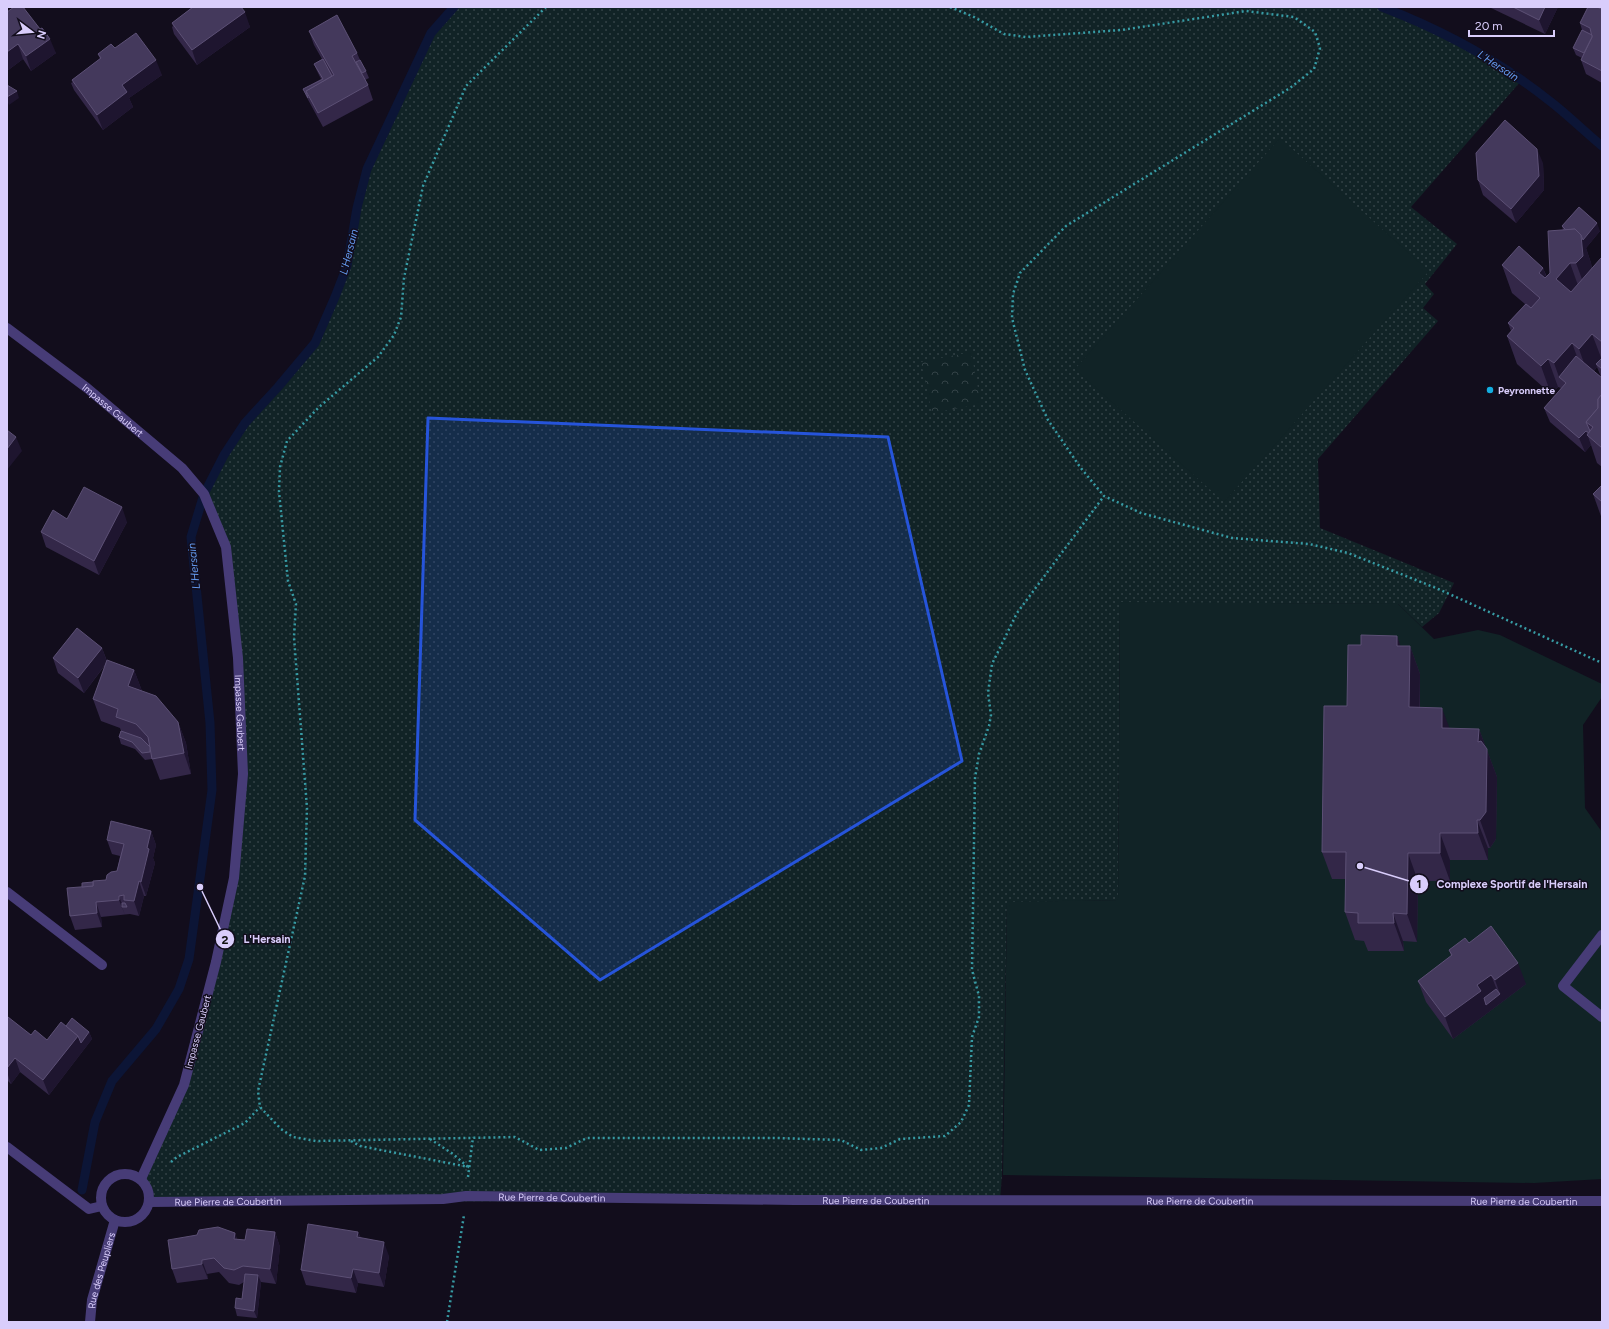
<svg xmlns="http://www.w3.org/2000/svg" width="1609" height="1329" font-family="Figtree,sans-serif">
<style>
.grass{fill:url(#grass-dots)}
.park{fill:url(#park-crowns)}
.pitch{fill:#112326}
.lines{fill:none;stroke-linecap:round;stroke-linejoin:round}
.stream{stroke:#0c1536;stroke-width:9}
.path{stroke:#379ba4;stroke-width:2.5;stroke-dasharray:2 3;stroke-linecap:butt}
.minor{stroke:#473c77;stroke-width:10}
.wall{fill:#332748;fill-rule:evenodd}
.shaded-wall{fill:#1e152f}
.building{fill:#44395c;stroke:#5c5075}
.marked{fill:#2654da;fill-opacity:0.2;stroke:#2654da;stroke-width:3;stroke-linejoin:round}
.poi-dot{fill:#13ade0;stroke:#120d1c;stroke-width:1.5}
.labels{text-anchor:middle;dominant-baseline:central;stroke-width:3;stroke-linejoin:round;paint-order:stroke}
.poi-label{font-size:10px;font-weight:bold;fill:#d9cdfb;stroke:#120d1c;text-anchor:start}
.street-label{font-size:10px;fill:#d9cdfb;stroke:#120d1c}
.water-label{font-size:11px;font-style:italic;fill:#649bf1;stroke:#120d1c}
.leader{fill:none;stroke:#d9cdfb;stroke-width:1.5}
.callout-dot{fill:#d9cdfb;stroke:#120d1c;stroke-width:1.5}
.mark-label{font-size:12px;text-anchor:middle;font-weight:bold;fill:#111}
.callout-label{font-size:11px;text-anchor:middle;font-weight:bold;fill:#d9cdfb;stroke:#120d1c;stroke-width:3;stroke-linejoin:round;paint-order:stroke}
</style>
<defs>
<pattern id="grass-dots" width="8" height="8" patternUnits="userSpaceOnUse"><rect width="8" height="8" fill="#112326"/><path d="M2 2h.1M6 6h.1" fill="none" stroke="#334246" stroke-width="1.8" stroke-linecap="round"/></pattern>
<pattern id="park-crowns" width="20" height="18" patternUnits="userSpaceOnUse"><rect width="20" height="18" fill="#112326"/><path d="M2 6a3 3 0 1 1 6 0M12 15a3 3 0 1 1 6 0" fill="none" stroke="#334246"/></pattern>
</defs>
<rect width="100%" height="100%" fill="#120d1c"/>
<path class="grass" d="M454,7H1382C1431,26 1478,51 1521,81L1411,207L1457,244L1425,284L1434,294L1423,308L1438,321L1318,459L1320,528L1454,583L1439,613L1422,627L1398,604L1120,603L1118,900L1007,903L1002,1175L1000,1200L149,1202C149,1192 147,1187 141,1179L184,1085L234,878L243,774L226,547L204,494L224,455L245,423L278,387L315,343L335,297L347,266L357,208L367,169L431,33Z"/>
<polygon class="park" points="971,352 981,404 932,413 921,362"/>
<g class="pitch">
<polygon points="1280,138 1429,271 1224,502 1075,369"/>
<polygon points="1120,602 1398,604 1434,639 1478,630 1500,635 1602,684 1602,697 1583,725 1585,808 1602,832 1602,1179 1534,1183 1003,1175 1007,902 1118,900"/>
</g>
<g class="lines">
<g class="stream">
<path d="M1382,7C1442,30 1501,62 1551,102C1569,116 1585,132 1602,146"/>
<polyline points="82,1190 95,1122 112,1081 156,1029 179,989 189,959 212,790 210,723 191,537 204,494 224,455 245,423 278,387 315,343 335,297 347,266 357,208 367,169 431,33 454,7"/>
</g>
<g class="path">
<polyline points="546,7 466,86 423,186 404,278 401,317 394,335 378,357 319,407 287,441 280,467 279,492 288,581 296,604 294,637 307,808 305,876 258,1091 260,1107 281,1129 293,1137 316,1141 515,1137 539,1150 566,1148 587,1138 776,1138 841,1140 861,1150 881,1148 900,1139 945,1136 961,1122 969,1105 972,1037 979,1017 979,996 972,970 975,778 979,754 989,726 991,715 988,693 992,664 1017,613 1104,496"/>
<polyline points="950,7 974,17 1004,34 1026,37 1121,30 1246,11 1294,17 1315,32 1320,48 1314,69 1290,88 1066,226 1020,273 1013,294 1012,318 1025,370 1048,420 1080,467 1104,496 1141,513 1232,538 1309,544 1348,553 1436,588 1602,663"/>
<polyline points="430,1139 453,1154 468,1167"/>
<polyline points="351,1141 360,1146 469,1167"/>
<polyline points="171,1162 177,1157 245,1123 260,1107"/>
<polyline points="468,1177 473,1137"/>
<polyline points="447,1322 464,1215"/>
</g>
<g class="minor">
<path id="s1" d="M7,328L87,388L182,468L204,494L226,547L238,658L243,774L234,878L216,962L184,1085L141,1179"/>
<polyline points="7,892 102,965"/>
<polyline points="1602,935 1563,986 1602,1017"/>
<polyline points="7,1147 89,1209 102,1206"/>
<circle cx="125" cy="1198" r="24"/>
<path id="s2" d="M149,1202L443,1199L466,1196L794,1200L1602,1201"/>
<path id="s3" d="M90,1322L92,1300L115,1220"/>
</g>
</g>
<g class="wall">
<polygon points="193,7 241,7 250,27 197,65 174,34 172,27 173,26 172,23"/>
<polygon points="1489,7 1558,7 1545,34"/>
<polygon points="1602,7 1602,83 1586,74 1581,60 1582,58 1576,55 1573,48 1582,30 1580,23"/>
<polygon points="7,12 56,53 31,71 23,59 7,71"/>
<polygon points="309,31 357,53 360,60 366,71 369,78 365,80 368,85 373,100 323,127 306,96 303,89 321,79 317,71 314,64 322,59 314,45"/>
<polygon points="115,48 162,75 129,98 133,107 103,130 74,90 71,83 73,82 72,80 100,59 98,54"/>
<polygon points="1543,163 1544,190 1516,223 1483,195 1478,180"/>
<path d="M1562,226L1600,231L1586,248L1591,263L1592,269L1602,259V467L1597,463L1591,445L1585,452L1550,422L1544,408L1561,388L1558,387L1551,394L1517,364L1507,336L1511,331L1508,323L1525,304L1512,293L1502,265L1543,268L1547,277L1550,273L1563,230ZM1597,367L1601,377L1594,371Z"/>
<polygon points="1602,485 1602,519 1593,494"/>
<polygon points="67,519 127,522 99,575 46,547 41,532"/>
<polygon points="1397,636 1400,646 1410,646 1420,674 1420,707 1450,729 1479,729 1497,777 1496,839 1490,848 1488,848 1488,860 1450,860 1450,881 1418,881 1417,942 1403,941 1404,951 1368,951 1364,941 1355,940 1345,912 1346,879 1332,879 1322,852 1347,706 1361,645"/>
<polygon points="102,648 107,661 134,670 142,691 178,722 186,743 191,774 160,780 152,759 145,760 135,749 121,744 119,737 121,731 120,728 101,721 93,699 106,664 84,693 58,673 53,658"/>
<polygon points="151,831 156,845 153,858 155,863 146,896 144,896 139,916 130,914 101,917 102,927 75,930 70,916 82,887 93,882 106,880 117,871 120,856 112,854 107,840"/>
<polygon points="1469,943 1526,984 1453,1039 1426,1002 1418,981 1451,956 1449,950"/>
<polygon points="7,1019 31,1035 47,1040 66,1026 89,1032 92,1039 49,1095 20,1072 11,1084 7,1080"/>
<polygon points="275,1232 280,1247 276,1284 261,1282 257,1318 237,1316 235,1308 242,1299 244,1282 239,1285 229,1283 219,1272 207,1274 208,1279 177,1283 172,1269 235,1233 237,1239 245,1240"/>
<polygon points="358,1232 361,1238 389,1256 384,1287 358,1283 356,1293 306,1285 301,1270"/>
</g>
<g class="shaded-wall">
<polygon points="1545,7 1558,7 1545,34 1539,20"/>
<polygon points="245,12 250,27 197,65 192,50"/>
<polygon points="50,39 56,53 31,71 26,56"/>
<polygon points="18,44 23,59 7,71 7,52"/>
<polygon points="156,60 162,75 129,98 133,107 103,130 97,115 122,85"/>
<polygon points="17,91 19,98 9,105 7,101 7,97"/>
<polygon points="1537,149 1543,163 1544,190 1516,223 1511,209"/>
<polygon points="1597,223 1600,231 1586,248 1591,263 1593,284 1586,290 1576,263 1581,235"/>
<polygon points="1570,263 1580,291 1566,307 1556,279"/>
<polygon points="1543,268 1553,295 1539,273"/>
<polygon points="1592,334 1602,360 1596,364 1597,367 1589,377 1579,349"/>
<polygon points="1572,343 1582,370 1566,383 1559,377 1554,363"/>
<polygon points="1548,359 1558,387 1551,394 1541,366"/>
<polygon points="1586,431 1591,445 1585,452 1579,438"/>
<polygon points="16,437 22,451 7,470 7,449"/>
<polygon points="122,507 127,522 99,575 94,561"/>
<polygon points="1397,636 1407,664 1397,646"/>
<polygon points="1410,646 1420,674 1419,735 1409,707"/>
<polygon points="102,648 107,662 84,693 78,678"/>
<polygon points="134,670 142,691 128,686"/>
<polygon points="1442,708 1452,735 1442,728"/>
<polygon points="178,722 186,743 191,774 184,753"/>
<polygon points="1479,729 1497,777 1496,839 1490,848 1480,820 1478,742"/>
<polygon points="1477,820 1488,848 1488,860 1478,833"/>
<polygon points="151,831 156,845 153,858 155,863 146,896 141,882 147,848"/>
<polygon points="1440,833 1450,860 1450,881 1440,853"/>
<polygon points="1408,853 1418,881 1417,942 1407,914"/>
<polygon points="139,881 144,896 139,916 134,901"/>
<polygon points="119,896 123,907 122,907 125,915 119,900"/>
<polygon points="96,902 101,917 102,927 97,913"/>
<polygon points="1393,913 1403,941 1404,951 1394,923"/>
<polygon points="1518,963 1526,984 1453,1039 1445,1017 1477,985 1491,975 1499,995 1500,994 1495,980"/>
<polygon points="89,1032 92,1039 49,1095 43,1080 78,1036"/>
<polygon points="15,1058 20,1072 11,1084 7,1072 7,1068"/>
<polygon points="275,1232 280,1247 276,1284 270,1269"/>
<polygon points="358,1232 364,1246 357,1237"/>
<polygon points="235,1233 240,1248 234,1239"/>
<polygon points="384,1242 389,1256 384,1287 379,1273"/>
<polygon points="202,1260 207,1274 208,1279 202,1264"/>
<polygon points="353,1269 358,1283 356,1293 351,1278"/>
<polygon points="258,1275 261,1282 257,1318 254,1311"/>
</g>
<g class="building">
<polygon points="14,7 23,7 40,29 42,28 50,39 26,56 18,44 7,52 7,12"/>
<polygon points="193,7 241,7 245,12 192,50 172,23"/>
<polygon points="1513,7 1545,7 1539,20"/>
<polygon points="1588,7 1597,7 1602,9 1602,71 1581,60 1592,37 1590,28 1580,23"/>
<polygon points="1597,7 1602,7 1602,9"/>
<polygon points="337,15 357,53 352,56 368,85 318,113 306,91 334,75 309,31"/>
<polygon points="1582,30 1592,35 1592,37 1584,53 1573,48"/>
<polygon points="136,33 156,60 122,85 127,92 97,115 72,80 101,58 98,54 111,44 115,48"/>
<polygon points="323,59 332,76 306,91 308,98 303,89 323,79 314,64"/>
<polygon points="360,60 366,71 362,73 356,62"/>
<polygon points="7,85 17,91 7,97"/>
<polygon points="1505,120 1537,149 1539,176 1511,209 1478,180 1476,153"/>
<polygon points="1579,207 1597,223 1583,240 1581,235 1575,229 1566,230 1562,226"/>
<polygon points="1575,229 1581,235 1583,256 1576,263 1570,263 1556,279 1571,292 1601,258 1602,259 1602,342 1592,334 1579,349 1572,343 1554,363 1548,359 1541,366 1507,336 1514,328 1508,323 1526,304 1531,308 1540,298 1502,265 1519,246 1543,268 1539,273 1545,278 1550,273 1548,231"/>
<polygon points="1576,356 1602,378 1602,394 1598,399 1598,408 1586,422 1590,431 1589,433 1586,431 1579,438 1544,408 1566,383 1559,377"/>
<polygon points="1602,358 1602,369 1596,364"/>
<polygon points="1602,394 1602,448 1587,435 1593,427 1586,422 1598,408 1598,399"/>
<polygon points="7,430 16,437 7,449"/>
<polygon points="1602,485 1602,502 1593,494"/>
<polygon points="84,487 122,507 94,561 41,532 53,510 67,519"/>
<polygon points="77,628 102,648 78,678 53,658"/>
<polygon points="1361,635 1397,636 1397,646 1410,646 1409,707 1442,708 1442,728 1479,729 1478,742 1481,741 1487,749 1486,812 1480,820 1477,820 1478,833 1440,833 1440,853 1408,853 1407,914 1393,913 1394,923 1358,923 1358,913 1345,912 1346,852 1322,852 1324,706 1347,706 1348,645 1361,645"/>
<polygon points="107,660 134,670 128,686 156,696 178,722 184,753 152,759 148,737 136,724 116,717 118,709 93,699"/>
<polygon points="121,731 141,738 150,747 150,752 142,753 132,742 119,737"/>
<polygon points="111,821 151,831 147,848 149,849 141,882 139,881 134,901 124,900 124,895 119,896 119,900 96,902 97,913 70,916 67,888 93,886 93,881 106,880 107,875 111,872 117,871 124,844 107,840"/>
<polygon points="93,882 93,886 82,887 82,883"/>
<polygon points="122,903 125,903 127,907 122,907"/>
<polygon points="1491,926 1518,963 1495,980 1491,975 1477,985 1481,991 1445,1017 1418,981 1452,955 1449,950 1465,938 1469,943"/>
<polygon points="1496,989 1500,994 1486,1005 1484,998"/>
<polygon points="8,1017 31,1035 35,1030 47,1040 61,1022 78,1036 43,1080 15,1058 7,1068 7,1019"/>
<polygon points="72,1018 89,1032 81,1043 78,1036 66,1026"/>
<polygon points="308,1224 358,1232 357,1237 384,1242 379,1273 353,1269 351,1278 301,1270"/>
<polygon points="218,1227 235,1233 234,1239 245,1240 247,1229 275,1232 270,1269 243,1266 234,1270 224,1268 214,1258 202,1260 202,1264 172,1269 168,1240 197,1235 199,1230"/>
<polygon points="245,1274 258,1275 254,1311 235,1308 236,1298 242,1299"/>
</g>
<path class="marked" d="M428,418L888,437L962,761L600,980L415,820Z"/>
<circle class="poi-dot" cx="1490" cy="390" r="4"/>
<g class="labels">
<g class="poi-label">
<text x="1498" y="390">Peyronnette</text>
</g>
<g class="street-label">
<text stroke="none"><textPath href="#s1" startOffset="134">Impasse Gaubert</textPath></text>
<text stroke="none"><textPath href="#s1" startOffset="482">Impasse Gaubert</textPath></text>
<text transform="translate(198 1032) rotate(-75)">Impasse Gaubert</text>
<text stroke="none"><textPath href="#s2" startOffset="403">Rue Pierre de Coubertin</textPath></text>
<text stroke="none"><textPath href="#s2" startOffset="727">Rue Pierre de Coubertin</textPath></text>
<text stroke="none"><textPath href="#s2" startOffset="1051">Rue Pierre de Coubertin</textPath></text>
<text stroke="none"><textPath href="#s2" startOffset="79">Rue Pierre de Coubertin</textPath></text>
<text stroke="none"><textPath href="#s2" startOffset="1375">Rue Pierre de Coubertin</textPath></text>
<text stroke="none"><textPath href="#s3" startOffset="53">Rue des Peupliers</textPath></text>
</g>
<g class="water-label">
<text transform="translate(1498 66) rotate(33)">L'Hersain</text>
<text transform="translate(349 252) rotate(-76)">L'Hersain</text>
<text transform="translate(194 566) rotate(-96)">L'Hersain</text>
</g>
</g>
<path class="leader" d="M1360 866L1419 884M200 887L225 939"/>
<g class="callout-dot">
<circle cx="1360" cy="866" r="4"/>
<circle cx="200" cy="887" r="4"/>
<circle cx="1419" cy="884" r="10"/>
<circle cx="225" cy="939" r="10"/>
</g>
<g class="mark-label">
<text x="1419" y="888">1</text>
<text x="225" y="944">2</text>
</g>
<g class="callout-label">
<text x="1512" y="888">Complexe Sportif de l'Hersain</text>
<text x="267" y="943">L'Hersain</text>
</g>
<rect width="1609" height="1329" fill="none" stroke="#d9cdfb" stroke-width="16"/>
<g transform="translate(32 32) rotate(106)" stroke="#120d1c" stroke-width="3" paint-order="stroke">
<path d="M0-3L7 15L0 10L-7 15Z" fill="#d9cdfb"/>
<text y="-6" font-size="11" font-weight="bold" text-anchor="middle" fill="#d9cdfb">N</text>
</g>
<path d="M1469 30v6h85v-6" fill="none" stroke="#d9cdfb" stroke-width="2"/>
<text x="1475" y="30" font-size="12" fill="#d9cdfb" stroke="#120d1c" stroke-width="3" paint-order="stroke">20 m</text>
</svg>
